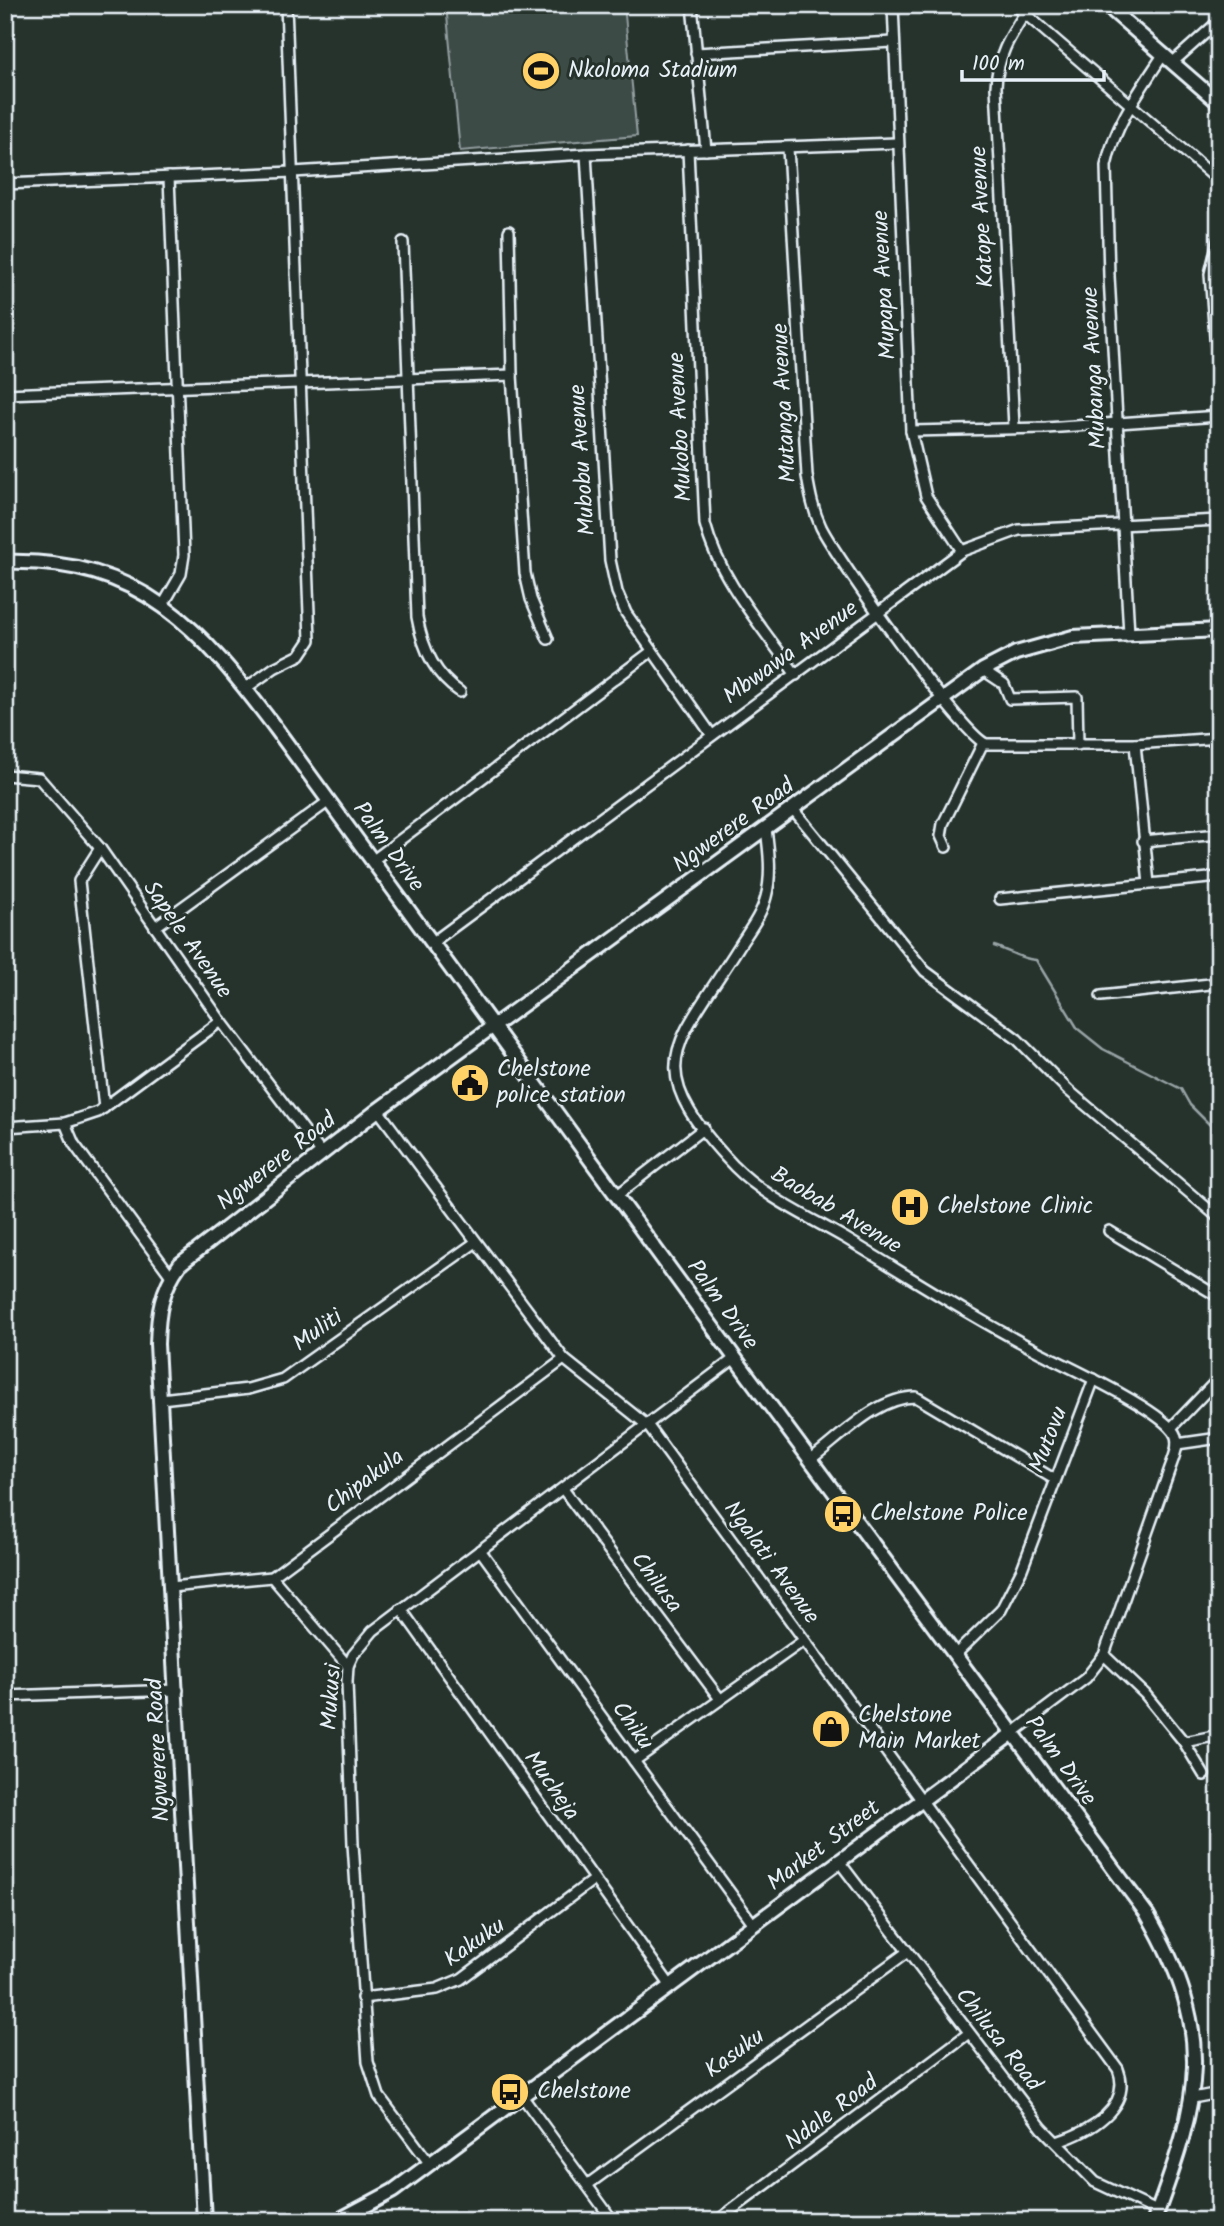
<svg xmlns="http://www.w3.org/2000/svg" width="1224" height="2226" font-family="Kalam,sans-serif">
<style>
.green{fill:#3e4b47;stroke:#939ea0;stroke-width:2}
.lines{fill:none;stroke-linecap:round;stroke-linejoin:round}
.stream{stroke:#98a3a5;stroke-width:2.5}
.minor-casing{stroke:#e8f1f8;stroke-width:14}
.tertiary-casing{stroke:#e8f1f8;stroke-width:18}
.minor{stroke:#26332d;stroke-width:9}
.tertiary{stroke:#26332d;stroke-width:12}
.labels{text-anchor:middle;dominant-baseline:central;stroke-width:6;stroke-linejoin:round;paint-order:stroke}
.poi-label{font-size:23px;fill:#e8f1f8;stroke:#26332d;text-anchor:start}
.street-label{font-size:23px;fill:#e8f1f8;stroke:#26332d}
</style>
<rect width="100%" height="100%" fill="#26332d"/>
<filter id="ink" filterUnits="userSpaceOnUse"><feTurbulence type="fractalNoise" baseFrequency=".0143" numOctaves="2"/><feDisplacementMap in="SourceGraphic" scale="14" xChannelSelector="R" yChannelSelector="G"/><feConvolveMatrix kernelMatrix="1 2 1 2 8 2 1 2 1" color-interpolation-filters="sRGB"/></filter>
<g filter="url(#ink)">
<polygon class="green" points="446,5 624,5 637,136 460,151"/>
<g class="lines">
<path class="stream" d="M994,946C1010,951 1019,959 1036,960L1078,1029L1103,1049L1181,1089L1190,1105L1219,1134"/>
<g class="minor-casing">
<g id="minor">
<polyline points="692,5 706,150"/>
<polyline points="893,5 911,431 926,496 962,551"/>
<polyline points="1015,5 1219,181"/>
<polyline points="696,53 893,42"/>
<polyline points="1172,63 1219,21"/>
<path d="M788,148L807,476C810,494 813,510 821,527C837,559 961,734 986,744H1135L1219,738"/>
<path d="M688,150L705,524C719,579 763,628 796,675"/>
<polyline points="586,154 610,560 617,592 626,613 711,734"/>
<polyline points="5,184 293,172 586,154 897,143"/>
<polyline points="509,231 512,375 525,573 531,599 548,639"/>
<polyline points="1219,237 1210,274 1219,387"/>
<path d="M403,242L417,617C422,646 434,675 460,692"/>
<polyline points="5,394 512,375"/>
<path d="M1014,426L996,87C997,57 1009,38 1025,13"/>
<polyline points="911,431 1046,428 1219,416"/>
<polyline points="163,605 181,574 184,555 169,177"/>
<path d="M1129,634L1109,276L1106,166C1115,124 1140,90 1163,55"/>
<polyline points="983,670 1004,684 1010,699 1077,697 1078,745"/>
<polyline points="246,688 274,668 300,655 310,640 286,5"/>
<polyline points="1135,744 1149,884"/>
<polyline points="5,775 39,778 100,848 221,1021 322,1154"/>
<polyline points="793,809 925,971 1017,1039 1068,1090 1219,1218"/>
<path d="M766,829C769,851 772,875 766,897C761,916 748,932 738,948C676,1047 638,1065 734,1166C766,1198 807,1216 845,1238C910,1277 973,1318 1041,1353C1071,1368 1155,1407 1173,1431C1182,1442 1173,1459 1169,1471L1104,1655L1086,1678L1013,1733"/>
<polyline points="1143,841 1219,834"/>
<polyline points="946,847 941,836 943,824 983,743"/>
<polyline points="100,848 79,881 104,1108"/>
<polyline points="372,861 652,651"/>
<polyline points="1000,899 1219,877"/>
<polyline points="155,927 329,801"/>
<polyline points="433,942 962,551 1019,530 1219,520"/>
<polyline points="1101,996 1219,983"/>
<path d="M378,1110L564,1359L648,1426L1118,2069C1133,2108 1088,2132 1057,2142"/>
<polyline points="65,1123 74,1144 171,1276"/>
<polyline points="5,1127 65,1123 98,1112 221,1021"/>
<polyline points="616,1196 704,1128"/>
<polyline points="1109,1231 1219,1297"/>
<polyline points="161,1399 248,1389 283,1379 476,1242"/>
<polyline points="1171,1428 1219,1378"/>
<polyline points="1177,1444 1219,1438"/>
<path d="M811,1459C842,1436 877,1397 916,1397L1054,1479"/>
<polyline points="563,1489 720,1699"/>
<polyline points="480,1550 753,1924"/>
<polyline points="272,1577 348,1666"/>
<polyline points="171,1587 272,1577 564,1359"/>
<polyline points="401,1609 670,1985"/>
<polyline points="955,1655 1001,1610 1022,1569 1094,1379"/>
<polyline points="1104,1655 1145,1694 1184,1742 1219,1735"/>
<polyline points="5,1696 178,1690"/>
<polyline points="1184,1742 1204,1775"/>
<polyline points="634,1761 803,1641"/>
<polyline points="838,1860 1042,2128 1095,2182 1157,2211"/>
<polyline points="362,1998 437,1989 461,1979 593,1880"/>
<polyline points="522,2096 613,2221"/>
<polyline points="1193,2098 1219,2093"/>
<polyline points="430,2164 379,2096 368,2062 353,1844 347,1682 348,1666 353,1655 373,1631 735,1358"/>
<polyline points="587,2185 906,1953"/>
<polyline points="717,2221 969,2033"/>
</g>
</g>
<g class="tertiary-casing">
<g id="tertiary">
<polyline points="1106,5 1219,103"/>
<path d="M5,562C142,558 201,629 277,730L735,1358L1147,1914C1217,2035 1200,2097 1154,2221"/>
<path d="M204,2221L157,1344C158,1313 161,1290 180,1264L378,1110L983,670L1016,653L1073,637L1219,630"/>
<polyline points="337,2221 393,2191 1013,1733"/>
</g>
</g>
<use href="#minor" class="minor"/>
<use href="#tertiary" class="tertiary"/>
</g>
</g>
<defs>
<g id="stadium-disc" transform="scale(2.0125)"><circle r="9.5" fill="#ffd166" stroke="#26332d"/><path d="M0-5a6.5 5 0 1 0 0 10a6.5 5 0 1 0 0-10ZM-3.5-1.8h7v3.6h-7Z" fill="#111"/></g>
<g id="civic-disc" transform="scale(2.0125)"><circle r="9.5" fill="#ffd166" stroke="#26332d"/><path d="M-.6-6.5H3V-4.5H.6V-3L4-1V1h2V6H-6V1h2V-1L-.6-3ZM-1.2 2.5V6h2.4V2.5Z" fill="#111"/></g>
<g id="hospital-disc" transform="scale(2.0125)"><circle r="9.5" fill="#ffd166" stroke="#26332d"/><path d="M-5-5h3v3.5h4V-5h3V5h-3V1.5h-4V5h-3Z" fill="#111"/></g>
<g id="bus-disc" transform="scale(2.0125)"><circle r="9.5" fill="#ffd166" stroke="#26332d"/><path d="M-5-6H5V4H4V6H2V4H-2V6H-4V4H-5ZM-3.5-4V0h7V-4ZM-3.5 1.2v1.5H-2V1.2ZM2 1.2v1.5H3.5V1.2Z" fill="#111"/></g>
<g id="shop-disc" transform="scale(2.0125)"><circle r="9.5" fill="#ffd166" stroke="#26332d"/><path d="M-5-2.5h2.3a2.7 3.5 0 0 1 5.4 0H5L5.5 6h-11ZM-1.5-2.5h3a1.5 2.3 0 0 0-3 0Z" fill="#111"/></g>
</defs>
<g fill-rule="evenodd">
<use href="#stadium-disc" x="541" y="71"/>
<use href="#civic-disc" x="470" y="1083"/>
<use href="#hospital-disc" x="910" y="1207"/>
<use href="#bus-disc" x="843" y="1514"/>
<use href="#shop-disc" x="831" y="1729"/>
<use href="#bus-disc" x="510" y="2092"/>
</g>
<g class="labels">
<g class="poi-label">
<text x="568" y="71">Nkoloma Stadium</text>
<text x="497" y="1070">Chelstone<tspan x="497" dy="26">police station</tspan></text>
<text x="937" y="1207">Chelstone Clinic</text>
<text x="870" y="1514">Chelstone Police</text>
<text x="858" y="1716">Chelstone<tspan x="858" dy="26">Main Market</tspan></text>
<text x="537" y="2092">Chelstone</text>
</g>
<g class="street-label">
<text transform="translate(983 217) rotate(-93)">Katope Avenue</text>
<text transform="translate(885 285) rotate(-93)">Mupapa Avenue</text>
<text transform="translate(1095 368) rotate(-93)">Mubanga Avenue</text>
<text transform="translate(785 403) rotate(-93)">Mutanga Avenue</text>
<text transform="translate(681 427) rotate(-93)">Mukobo Avenue</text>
<text transform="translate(583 460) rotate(-94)">Mubobu Avenue</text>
<text transform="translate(791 653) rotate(-36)">Mbwawa Avenue</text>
<text transform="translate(734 826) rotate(-36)">Ngwerere Road</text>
<text transform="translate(388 847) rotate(54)">Palm Drive</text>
<text transform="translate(187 940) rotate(55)">Sapele Avenue</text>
<text transform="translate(277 1162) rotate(-38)">Ngwerere Road</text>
<text transform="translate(836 1211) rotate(31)">Baobab Avenue</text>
<text transform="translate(722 1305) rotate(54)">Palm Drive</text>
<text transform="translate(318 1331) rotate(-36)">Muliti</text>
<text transform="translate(1049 1440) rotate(-69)">Mutovu</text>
<text transform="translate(365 1482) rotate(-37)">Chipakula</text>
<text transform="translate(771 1563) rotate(54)">Ngalati Avenue</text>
<text transform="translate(656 1583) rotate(53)">Chilusa</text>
<text transform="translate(332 1697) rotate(-86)">Mukusi</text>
<text transform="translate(632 1726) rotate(54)">Chiku</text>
<text transform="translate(159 1750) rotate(-93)">Ngwerere Road</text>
<text transform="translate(1060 1761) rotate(54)">Palm Drive</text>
<text transform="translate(551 1786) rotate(55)">Mucheja</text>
<text transform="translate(824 1846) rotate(-37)">Market Street</text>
<text transform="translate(475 1943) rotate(-35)">Kakuku</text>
<text transform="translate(998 2040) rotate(52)">Chilusa Road</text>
<text transform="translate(735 2054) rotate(-36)">Kasuku</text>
<text transform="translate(832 2113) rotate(-37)">Ndale Road</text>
</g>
</g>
<rect width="1224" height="2226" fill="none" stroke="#26332d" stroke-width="28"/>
<rect x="14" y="14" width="1196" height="2198" fill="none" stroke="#e8f1f8" stroke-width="2.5" filter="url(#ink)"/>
<path d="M962 70v10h142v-10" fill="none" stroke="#e8f1f8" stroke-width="3.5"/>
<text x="972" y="70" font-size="21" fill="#e8f1f8" stroke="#26332d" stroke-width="5" paint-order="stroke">100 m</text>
</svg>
